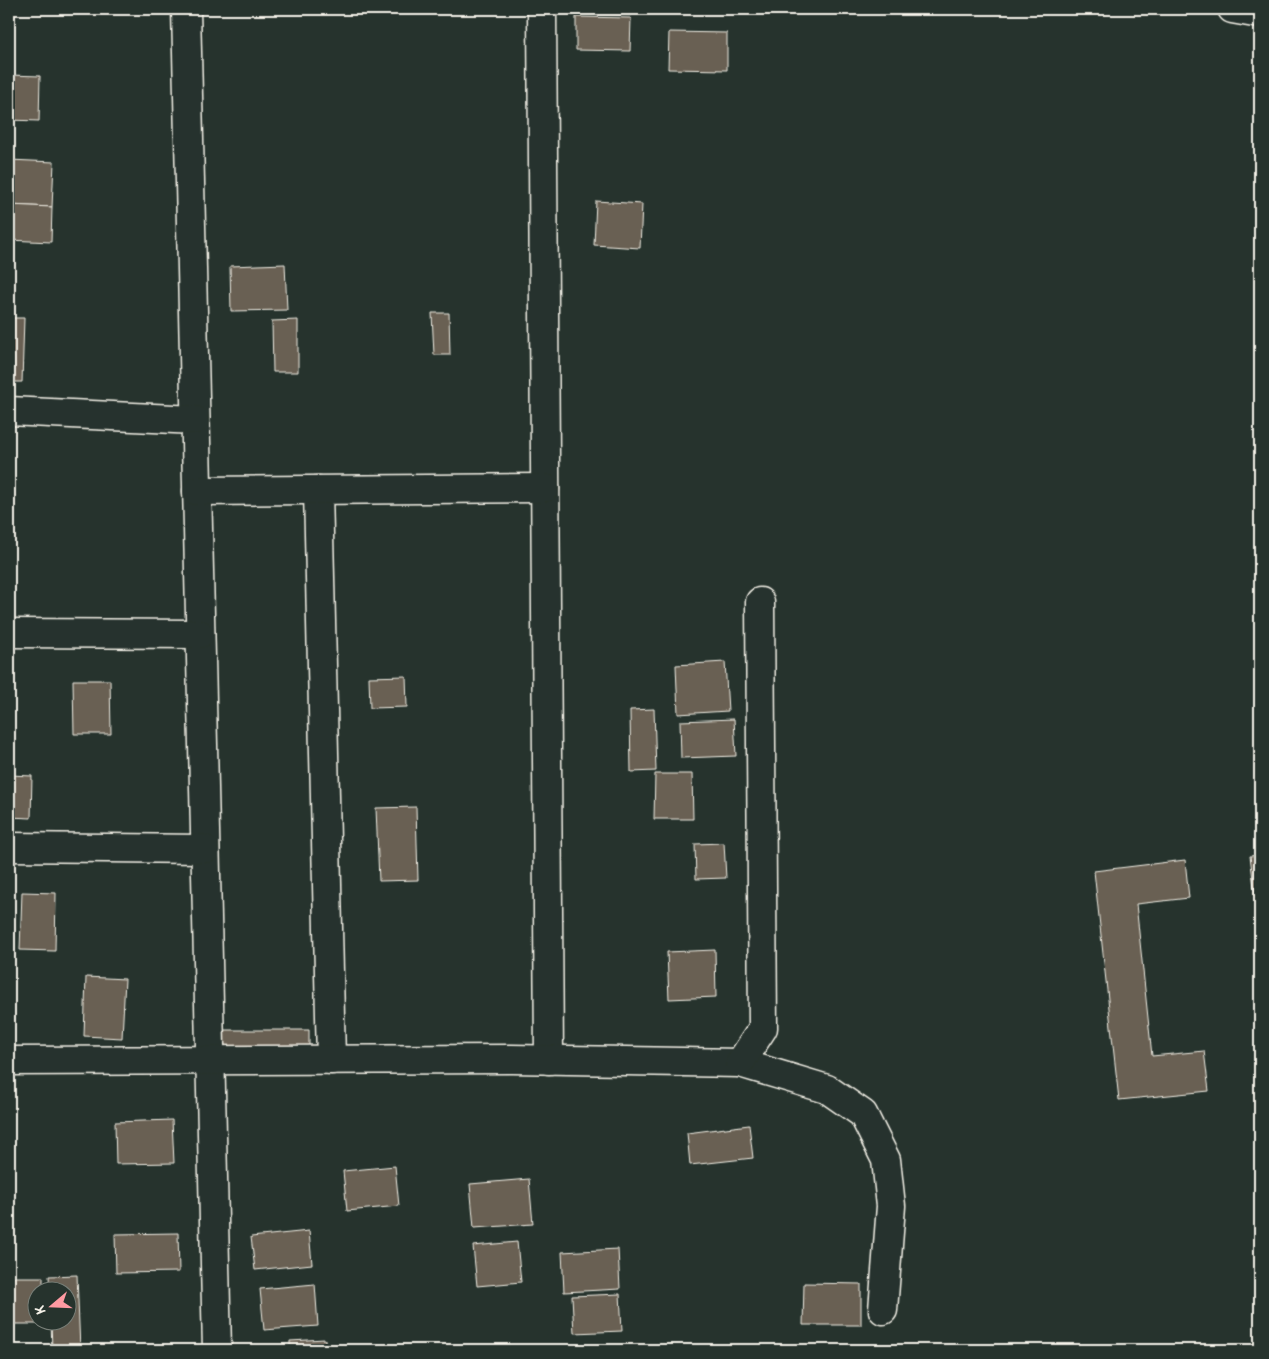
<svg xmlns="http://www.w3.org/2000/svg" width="1269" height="1359" font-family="'Patrick Hand',sans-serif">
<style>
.building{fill:#696052;stroke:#f4f1e8}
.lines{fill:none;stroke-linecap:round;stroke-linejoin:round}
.street-casing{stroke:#f4f1e8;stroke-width:31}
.street{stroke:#26332d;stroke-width:28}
</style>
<rect width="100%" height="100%" fill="#26332d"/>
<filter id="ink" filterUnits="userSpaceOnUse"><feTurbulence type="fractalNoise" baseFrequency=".02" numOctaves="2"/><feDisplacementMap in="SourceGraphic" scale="10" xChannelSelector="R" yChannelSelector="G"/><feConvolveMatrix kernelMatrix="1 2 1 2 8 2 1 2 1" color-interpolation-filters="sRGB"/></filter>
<g filter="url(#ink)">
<g class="building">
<polygon points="588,9 632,9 631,15 588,14"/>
<polygon points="576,17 631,18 630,51 576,50"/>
<polygon points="669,32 727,33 727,70 668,69"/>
<polygon points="9,75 40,76 39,121 9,120"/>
<polygon points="9,160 54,162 52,207 9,205"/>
<polygon points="596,201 642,204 640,248 594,245"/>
<polygon points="9,205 52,207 51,242 9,240"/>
<polygon points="285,264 287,310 231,311 230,266"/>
<polygon points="432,313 449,313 450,355 434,355"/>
<polygon points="9,318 24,318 22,382 9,382"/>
<polygon points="298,320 298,372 273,372 272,321"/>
<polygon points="725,662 728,711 678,714 676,665"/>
<polygon points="406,676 407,707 370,708 369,677"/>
<polygon points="73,680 110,680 111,734 74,734"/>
<polygon points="654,709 656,771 631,772 630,710"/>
<polygon points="734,719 736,756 681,758 680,721"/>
<polygon points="655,774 692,774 693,819 654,819"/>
<polygon points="9,775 32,776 31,818 9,817"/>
<polygon points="416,807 418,880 379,881 376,808"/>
<polygon points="724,843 726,878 696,879 695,844"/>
<polygon points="1260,855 1260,933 1250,856"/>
<polygon points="1185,860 1189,898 1136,904 1152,1056 1204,1051 1209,1091 1119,1100 1094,871"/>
<polygon points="22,892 56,893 55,951 20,950"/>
<polygon points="715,950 716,997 669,999 667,952"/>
<polygon points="86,977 125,979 122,1038 84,1036"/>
<rect x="220" y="1030" width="89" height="16"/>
<polygon points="172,1120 174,1163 116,1164 115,1122"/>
<polygon points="749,1125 753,1158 690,1165 687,1133"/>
<polygon points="395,1166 399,1206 347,1211 343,1171"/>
<polygon points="529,1179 533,1224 474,1228 470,1184"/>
<polygon points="309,1231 312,1264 255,1270 251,1237"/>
<polygon points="178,1233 179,1272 116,1273 115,1234"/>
<polygon points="517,1242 521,1282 477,1286 473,1246"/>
<polygon points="618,1249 620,1289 564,1292 562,1252"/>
<polygon points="77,1275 80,1350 52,1350 51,1322 68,1322 68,1292 50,1292 49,1276"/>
<polygon points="9,1277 43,1277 43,1292 38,1292 38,1322 42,1322 42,1324 9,1324"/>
<polygon points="804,1283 861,1284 861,1325 803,1325"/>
<polygon points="315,1284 318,1326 264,1330 260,1289"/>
<polygon points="620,1294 622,1331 574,1333 572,1296"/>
<polygon points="325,1339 325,1350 290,1350 290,1341"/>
</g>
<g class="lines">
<g class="street-casing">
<g id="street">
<polyline points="186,9 217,1350"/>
<polyline points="542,9 549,1060"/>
<polyline points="1232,9 1260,14"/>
<polyline points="9,411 195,420"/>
<polyline points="318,490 331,1060"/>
<polyline points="197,491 545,488"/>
<polyline points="9,633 200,634"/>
<polyline points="9,847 205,849"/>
<polyline points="9,1061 512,1059 740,1063 827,1089 863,1114 886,1160 891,1206 883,1310"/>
<polyline points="740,1063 763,1028 760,602"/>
</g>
</g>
<use href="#street" class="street"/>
</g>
</g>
<rect width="1269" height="1359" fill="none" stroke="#26332d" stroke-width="30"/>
<rect x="15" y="15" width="1239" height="1329" fill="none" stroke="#f4f1e8" stroke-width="2" filter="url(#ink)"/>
<g transform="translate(52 1306) rotate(251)"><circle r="24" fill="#26332d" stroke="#787f78"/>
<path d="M0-4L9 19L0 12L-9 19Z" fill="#ff9aa2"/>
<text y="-8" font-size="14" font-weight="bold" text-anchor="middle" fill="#f4f1e8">K</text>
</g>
</svg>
